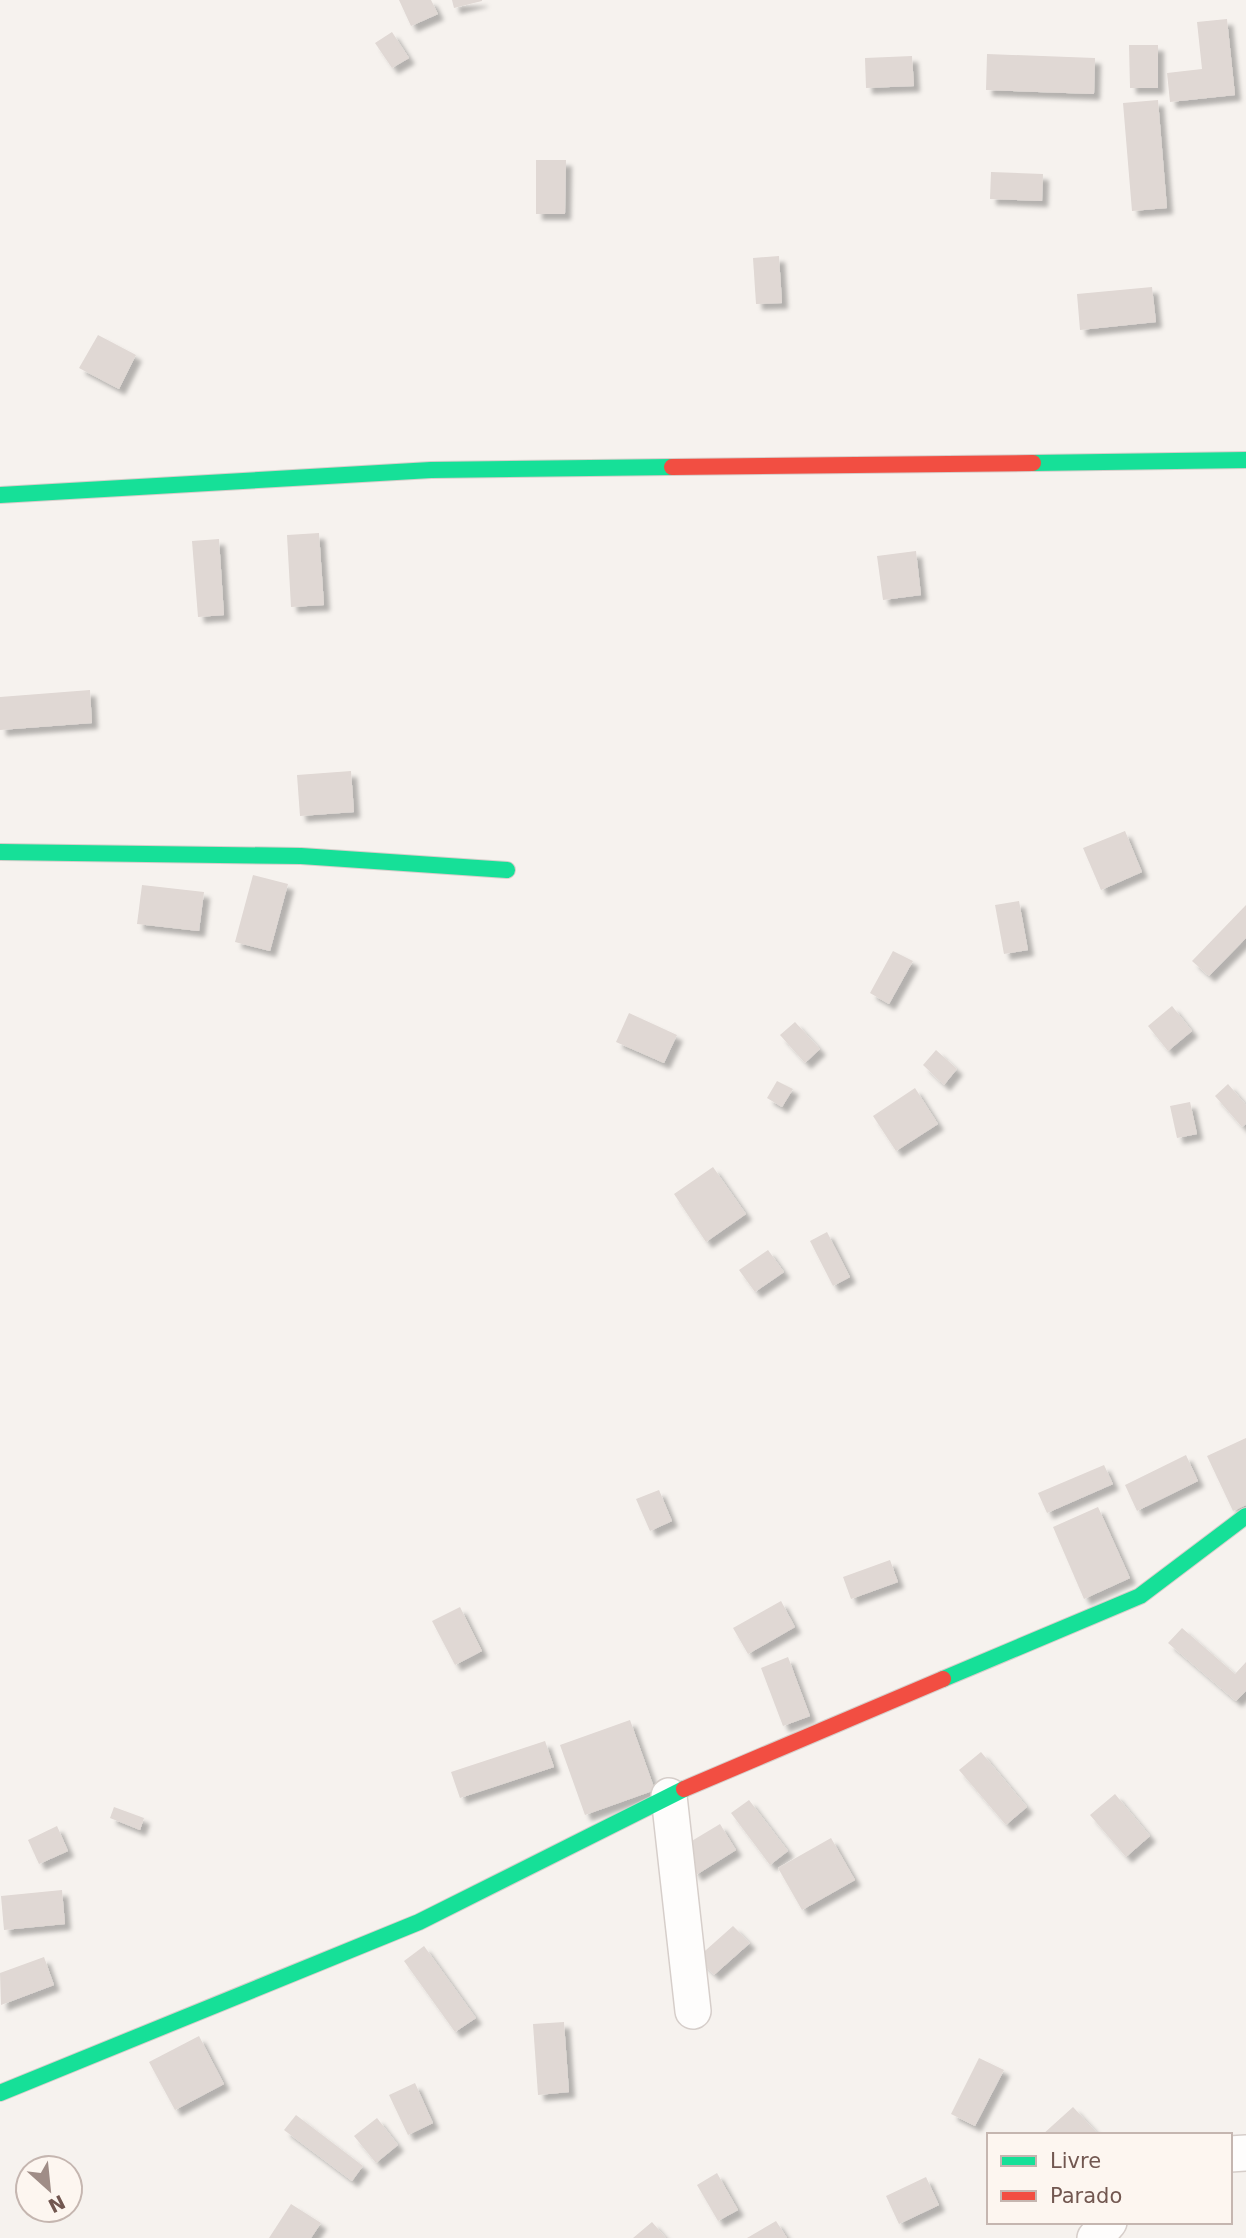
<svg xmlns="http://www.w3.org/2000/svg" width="1246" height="2238" font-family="'DejaVu Sans',sans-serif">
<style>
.building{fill:#e0d8d4;filter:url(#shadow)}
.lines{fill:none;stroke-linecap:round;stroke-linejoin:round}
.street-casing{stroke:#d6ceca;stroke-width:38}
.fast-casing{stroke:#d6ceca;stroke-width:18}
.jam-casing{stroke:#d6ceca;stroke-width:18}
.street{stroke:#fefdfc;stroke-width:35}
.fast{stroke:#16e098;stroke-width:16}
.jam{stroke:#f24e42;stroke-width:16}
</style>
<defs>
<filter id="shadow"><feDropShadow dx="6" dy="6" stdDeviation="2" flood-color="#0004"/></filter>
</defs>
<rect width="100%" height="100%" fill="#f6f2ee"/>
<g class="building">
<polygon points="399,0 431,0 438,14 411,26"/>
<polygon points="452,0 482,0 482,1 454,8"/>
<polygon points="1227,19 1235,95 1170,102 1167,73 1202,69 1197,22"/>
<polygon points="392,32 409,58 392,68 375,43"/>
<polygon points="1129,45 1158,45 1158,88 1130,88"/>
<polygon points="987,54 1095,58 1094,94 986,90"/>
<polygon points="912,56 914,86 866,88 865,58"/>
<polygon points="1158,100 1167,208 1132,211 1123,103"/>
<polygon points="536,160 566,160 565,214 536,214"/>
<polygon points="991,172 1043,174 1042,201 990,199"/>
<polygon points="779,256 782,303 756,304 753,258"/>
<polygon points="1152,287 1156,322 1080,330 1077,294"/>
<polygon points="98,335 136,355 119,389 79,368"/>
<polygon points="319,533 324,605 291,607 287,535"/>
<polygon points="219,539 224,615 198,617 192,541"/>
<polygon points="916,551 921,595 883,600 877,556"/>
<polygon points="90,690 92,723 0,730 0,697"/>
<polygon points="351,771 354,812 300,816 297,775"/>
<polygon points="1125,831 1142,872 1101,890 1083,848"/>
<polygon points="253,875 288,884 270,951 235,942"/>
<polygon points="142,885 204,892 199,931 137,924"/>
<polygon points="1019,901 1028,950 1004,954 995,905"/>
<polygon points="1246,905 1246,938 1209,976 1192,961"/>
<polygon points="893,951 913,961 889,1004 870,993"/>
<polygon points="1172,1006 1192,1031 1168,1051 1148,1026"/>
<polygon points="629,1013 677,1035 664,1063 616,1042"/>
<polygon points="795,1022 820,1049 805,1063 780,1035"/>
<polygon points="936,1050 957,1069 944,1085 923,1065"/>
<polygon points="777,1081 793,1089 782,1107 767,1098"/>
<polygon points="1228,1084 1246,1105 1246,1124 1242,1127 1215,1096"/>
<polygon points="915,1088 938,1124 896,1151 873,1116"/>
<polygon points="1190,1102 1197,1134 1177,1138 1170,1106"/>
<polygon points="713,1167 746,1214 706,1242 674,1194"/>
<polygon points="827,1232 850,1277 833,1286 810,1241"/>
<polygon points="768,1250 784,1272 755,1292 739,1270"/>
<polygon points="1246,1438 1246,1505 1233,1511 1207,1456"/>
<polygon points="1186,1455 1198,1481 1137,1511 1125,1485"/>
<polygon points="1104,1465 1113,1484 1047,1513 1038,1493"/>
<polygon points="659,1490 672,1521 650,1531 636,1499"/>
<polygon points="1098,1507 1130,1578 1084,1599 1053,1527"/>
<polygon points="890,1560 898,1582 851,1599 843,1577"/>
<polygon points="781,1601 795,1627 748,1654 733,1628"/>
<polygon points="460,1607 482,1651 455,1665 432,1621"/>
<polygon points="1182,1628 1235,1674 1246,1662 1246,1691 1236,1701 1168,1643"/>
<polygon points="788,1657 810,1716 783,1726 761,1668"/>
<polygon points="630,1720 655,1790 585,1815 560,1745"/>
<polygon points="545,1741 554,1767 460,1798 451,1772"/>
<polygon points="981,1752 1027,1807 1006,1825 959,1770"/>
<polygon points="1115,1794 1150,1836 1126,1857 1090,1815"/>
<polygon points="749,1800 788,1851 770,1865 731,1813"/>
<polygon points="114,1807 144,1818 140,1830 110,1818"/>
<polygon points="720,1824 736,1850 696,1875 680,1848"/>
<polygon points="57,1826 68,1851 39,1864 28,1840"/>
<polygon points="831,1838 855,1880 802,1910 778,1868"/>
<polygon points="62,1890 65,1924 4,1930 1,1896"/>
<polygon points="733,1926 750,1943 714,1975 697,1958"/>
<polygon points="424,1946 476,2018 455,2032 404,1961"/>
<polygon points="44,1957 54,1985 1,2005 0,1973"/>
<polygon points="564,2022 569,2092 538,2095 533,2024"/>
<polygon points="199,2036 224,2084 175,2110 149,2062"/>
<polygon points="979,2058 1004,2070 975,2126 951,2114"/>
<polygon points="415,2083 433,2123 408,2135 389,2095"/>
<polygon points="1073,2107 1099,2135 1042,2135"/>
<polygon points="296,2115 363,2166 352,2181 284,2130"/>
<polygon points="377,2118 398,2145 376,2163 354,2136"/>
<polygon points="717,2173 738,2210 718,2221 697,2185"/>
<polygon points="926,2177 939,2205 899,2224 886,2196"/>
<polygon points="291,2204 321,2223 311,2238 269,2238"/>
<polygon points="776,2221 787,2238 747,2238"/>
<polygon points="652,2222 666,2238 633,2238"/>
</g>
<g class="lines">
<g class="street-casing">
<g id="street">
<polyline points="669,1796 693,2011"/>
<polyline points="1230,2154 1246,2153"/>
<polyline points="1095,2238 1109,2222"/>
</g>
</g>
<g class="fast-casing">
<g id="fast">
<polyline points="1033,463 1246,460"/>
<polyline points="0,495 431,470 672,467"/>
<polyline points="0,852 301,856 507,870"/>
<polyline points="943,1679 1140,1596 1246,1516"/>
<polyline points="0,2093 419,1922 684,1789"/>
</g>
</g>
<g class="jam-casing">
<g id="jam">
<polyline points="672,467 1033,463"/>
<polyline points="684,1789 943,1679"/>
</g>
</g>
<use href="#street" class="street"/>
<use href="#fast" class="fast"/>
<use href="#jam" class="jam"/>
</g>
<rect x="987" y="2133" width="245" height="91" fill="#fdf6f0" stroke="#c5b6b0" stroke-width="2"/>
<rect x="1001" y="2156" width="35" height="10" fill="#16e098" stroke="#c5b6b0" stroke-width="2"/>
<text x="1050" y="2168" font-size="21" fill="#725750">Livre</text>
<rect x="1001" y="2191" width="35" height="10" fill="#f24e42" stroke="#c5b6b0" stroke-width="2"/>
<text x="1050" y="2203" font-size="21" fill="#725750">Parado</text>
<g transform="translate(49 2189) rotate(153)"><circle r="33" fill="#fdf6f0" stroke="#c5b6b0" stroke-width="2"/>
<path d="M0-5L12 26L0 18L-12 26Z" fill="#a08d87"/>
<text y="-10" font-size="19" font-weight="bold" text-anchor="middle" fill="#725750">N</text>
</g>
</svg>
